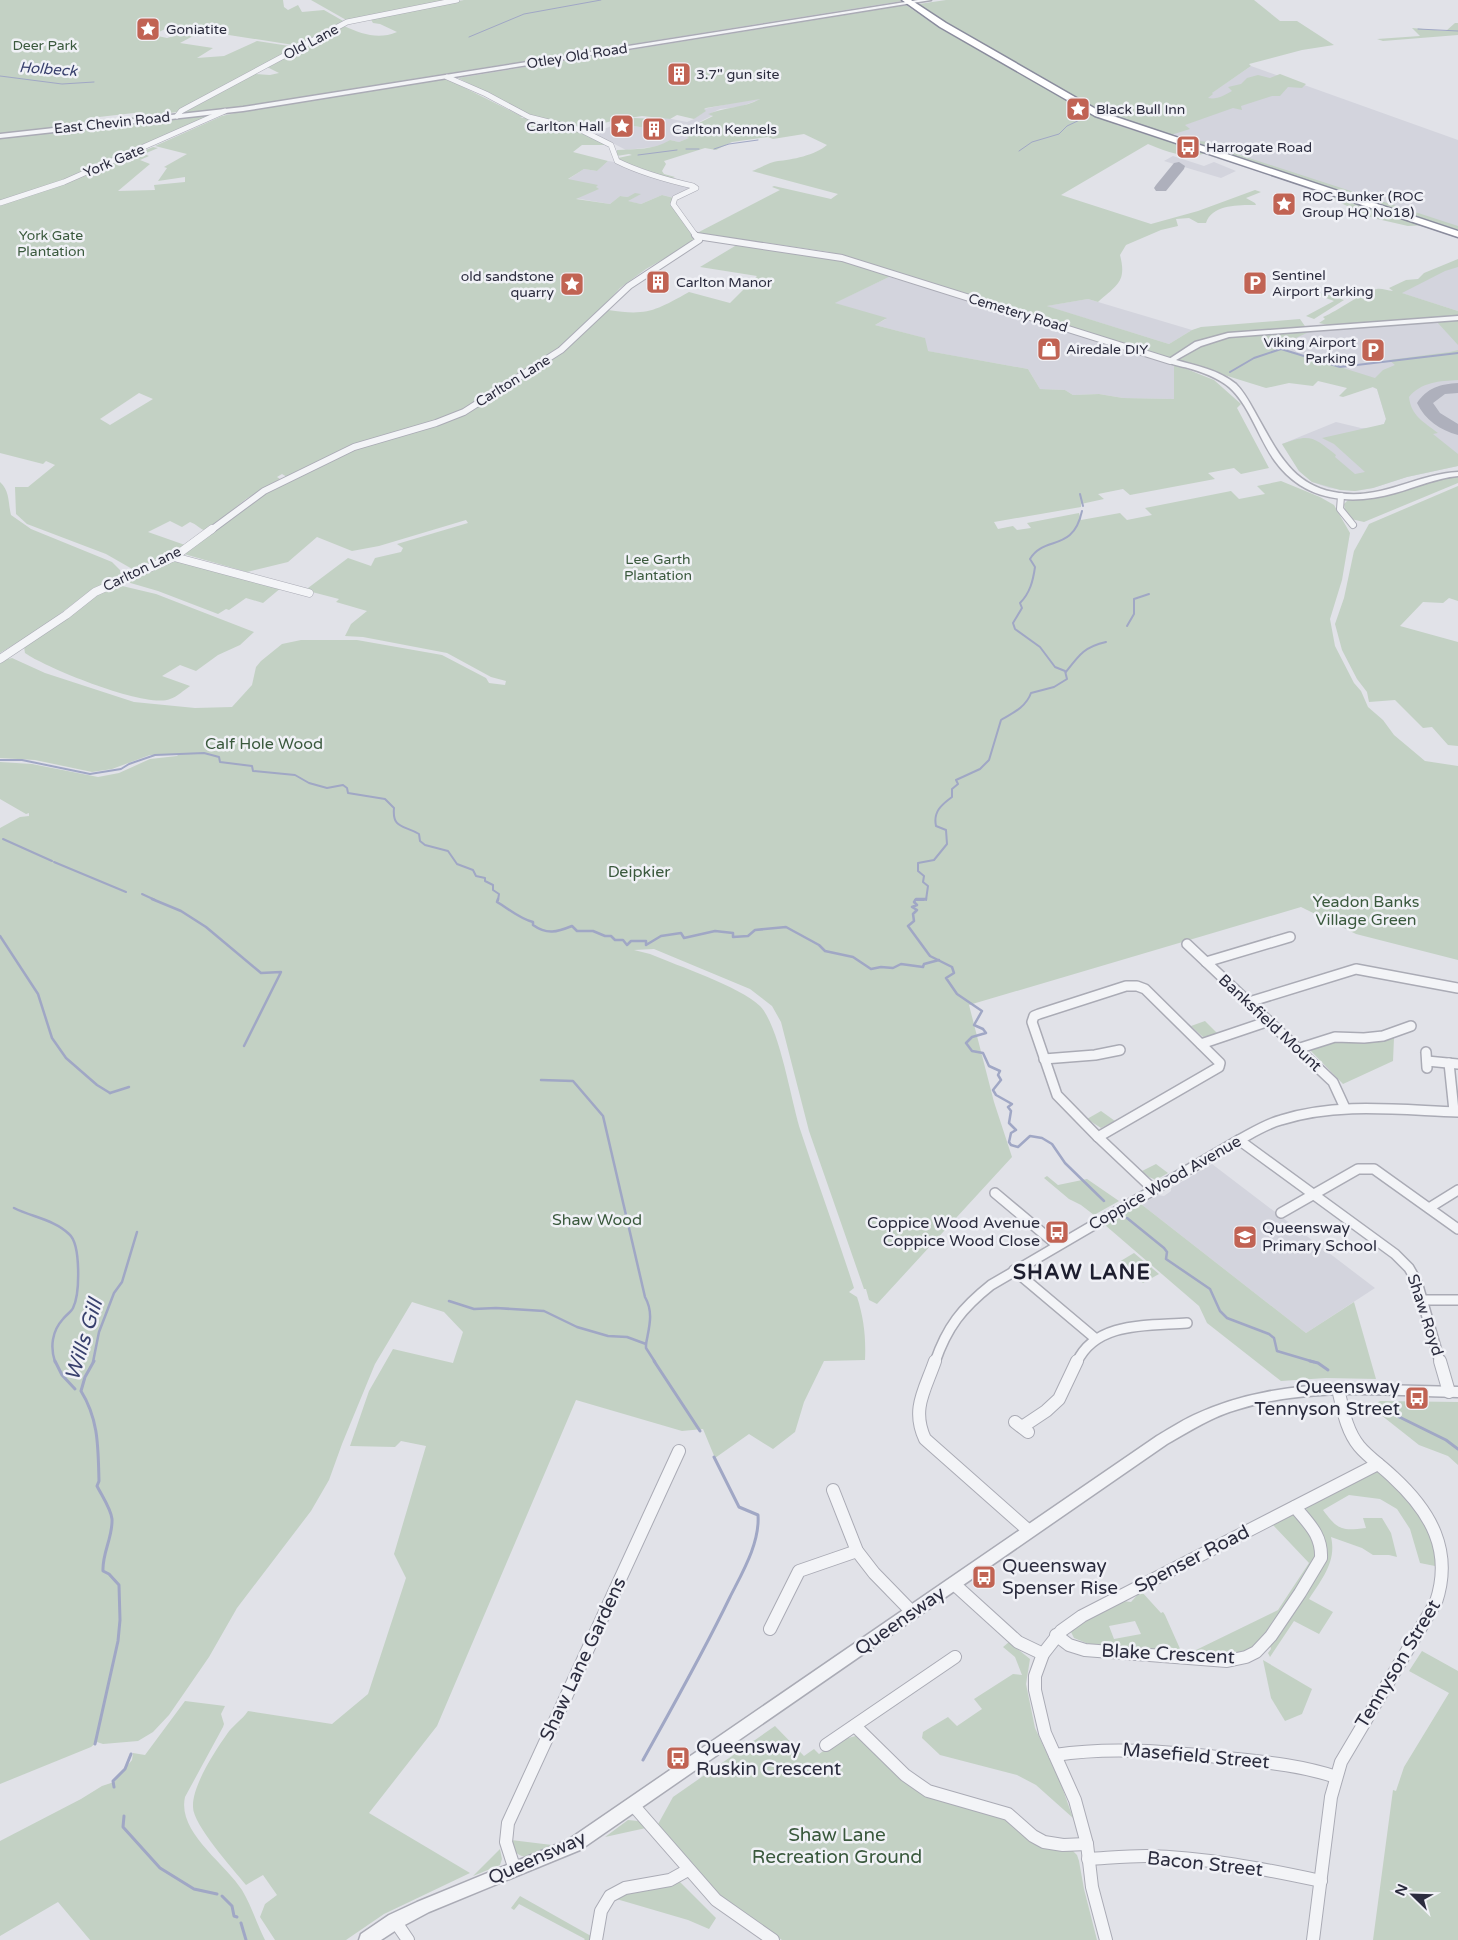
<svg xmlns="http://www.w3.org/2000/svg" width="1458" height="1940" font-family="'Varela Round',sans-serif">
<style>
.built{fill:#d3d4dd}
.green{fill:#c3d1c4;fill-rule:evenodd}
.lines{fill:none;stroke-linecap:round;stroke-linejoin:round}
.stream-far3{stroke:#a0a7c5;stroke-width:1}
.stream-far2{stroke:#a0a7c5;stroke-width:2}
.stream-far1{stroke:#a0a7c5;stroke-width:2.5}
.stream{stroke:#a0a7c5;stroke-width:3}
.taxiway{fill:#aeb0bc;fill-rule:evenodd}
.minor-far4-casing{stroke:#aaabb5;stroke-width:6}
.minor-far3-casing{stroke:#aaabb5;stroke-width:8}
.minor-far2-casing{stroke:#aaabb5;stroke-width:9}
.minor-far1-casing{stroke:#aaabb5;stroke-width:12}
.minor-casing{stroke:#aaabb5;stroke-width:14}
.tertiary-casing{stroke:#aaabb5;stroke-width:3}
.trunk-casing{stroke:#8a8c9d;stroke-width:3}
.minor-far4{stroke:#f3f4f7;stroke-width:5}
.minor-far3{stroke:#f3f4f7;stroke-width:6}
.minor-far2{stroke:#f3f4f7;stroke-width:8}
.minor-far1{stroke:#f3f4f7;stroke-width:9}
.minor{stroke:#f3f4f7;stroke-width:12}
.tertiary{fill:#f3f4f7;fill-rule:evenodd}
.trunk{fill:#fff;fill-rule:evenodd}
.labels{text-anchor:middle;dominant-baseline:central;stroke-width:5;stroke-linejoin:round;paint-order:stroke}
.far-poi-label{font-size:14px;fill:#2b2c3e;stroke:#f0f1f6;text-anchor:start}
.far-street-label{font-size:14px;fill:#2b2c3e;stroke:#f0f1f6}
.far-park-label{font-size:14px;fill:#3a593d;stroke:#f0f1f6}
.far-water-label{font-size:15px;font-style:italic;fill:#39416e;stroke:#f0f1f6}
.park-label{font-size:16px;fill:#3a593d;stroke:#f0f1f6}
.street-label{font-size:16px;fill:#2b2c3e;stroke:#f0f1f6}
.poi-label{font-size:16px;fill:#2b2c3e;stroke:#f0f1f6;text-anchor:end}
.near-poi-label{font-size:19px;fill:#2b2c3e;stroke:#f0f1f6;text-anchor:start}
.near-street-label{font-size:19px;fill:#2b2c3e;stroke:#f0f1f6}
.near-park-label{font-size:19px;fill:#3a593d;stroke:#f0f1f6}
.district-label{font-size:21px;font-weight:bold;letter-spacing:1px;fill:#1d1e2f;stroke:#f0f1f6}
.near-water-label{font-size:21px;font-style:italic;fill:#39416e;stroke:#f0f1f6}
</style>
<rect width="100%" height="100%" fill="#e1e2e8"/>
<g class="built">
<polygon points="1251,66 1458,140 1458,228 1139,123 1191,107"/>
<polygon points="756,98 761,99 739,107 720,109 709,114 713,115 680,132 690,138 679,142 670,140 661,146 626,150 593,133 609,127 613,125 609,123 613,122 645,128 661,117 687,122 694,119 704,109"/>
<polygon points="1173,156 1204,166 1214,162 1236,171 1221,178 1164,161"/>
<polygon points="608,161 615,162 693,188 674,198 662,195 641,204 626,201 628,197 620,196 610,204 574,198 598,189 567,180 584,169 597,171"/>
<polygon points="1458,262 1458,311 1395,291"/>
<polygon points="889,277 985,305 994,310 998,309 1052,327 1053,329 1065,329 1174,364 1174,399 1123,398 1099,394 1073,395 1065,390 1040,389 1028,369 927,351 924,338 875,325 886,319 834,303"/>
<polygon points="1088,299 1192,330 1169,344 1046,306"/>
<polygon points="1458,321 1458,466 1407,477 1373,488 1355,491 1329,488 1312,482 1299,471 1282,444 1336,422 1361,428 1371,428 1384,424 1386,419 1377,389 1275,346 1308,332 1308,330"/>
<polygon points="1212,1164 1375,1288 1306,1333 1141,1204 1158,1195 1164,1196 1171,1191 1171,1188"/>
</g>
<g class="green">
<polygon points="0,0 283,0 284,7 288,10 298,5 302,12 324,10 345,22 300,46 171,26 153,35 167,38 190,31 195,33 195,35 180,43 213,48 197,58 224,56 257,41 296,47 177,112 132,118 130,118 136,116 134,113 99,117 100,123 0,134"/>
<polygon points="311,0 453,0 348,21"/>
<path d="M464,0H900L902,1L257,104L258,105L183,113L255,74L270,75L279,73L267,67L344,26C362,34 378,40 397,32L380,24L373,23L370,18Z"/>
<path d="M946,0H1254L1280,21H1297L1334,45L1302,50L1249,64L1251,66L1212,93L1213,94L1208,98C1217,100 1225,95 1232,91L1228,87L1241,84L1247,78L1258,75L1270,78L1280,74L1306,84L1302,88L1288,87L1280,96H1272L1241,106L1242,110L1233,108L1185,125L1190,129L1171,135L1098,110L952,27L919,4Z"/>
<path d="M906,5L941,29L991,57L1064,98L1117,125L1205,153C1187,160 1165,151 1148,144L1061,195L1151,224L1198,211L1255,190L1261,192L1246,198L1255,203L1256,205C1240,205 1212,204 1206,223H1198L1189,218L1176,219L1178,226L1161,230L1126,245L1120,255C1127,282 1117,285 1098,302L1088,299L1047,306L1169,344L1192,330L1201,327L1300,319L1309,332L1276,347L1375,378L1383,370L1395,365L1389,360L1450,352L1458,350V380C1440,381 1421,382 1409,397C1411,416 1424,422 1438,433L1433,434L1458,454V466L1407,477L1373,488L1355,491L1340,490L1312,482L1299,471L1282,444C1310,433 1314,437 1336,455L1335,457L1355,474L1365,472L1334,444L1322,438L1384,424L1386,419L1377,389L1373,387L1343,397L1339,396L1347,388L1318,381L1313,386L1289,383L1266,388L829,252L697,233L780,190L772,187L774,186L831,199L838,194L752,171C760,168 770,162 778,161C791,160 816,155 827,145L804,134L773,139L768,137L732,142L716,150L705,148L664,161L666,164L662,171L664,174L675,177L671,179L621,161L618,158L632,155L629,154L617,156V150C635,149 654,150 670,140L679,142L689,138L679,133L713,116L708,114C725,107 744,108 760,99L706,108L704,109L706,111L694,119L677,115L670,119L642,116L616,120L580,129L536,118L458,78Z"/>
<polygon points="1455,23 1458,23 1458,35 1383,41 1377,39 1420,36 1412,28 1446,31"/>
<path d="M447,79L523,117L520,118H529L585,133L608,145H582L573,152L608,161L597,171L584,169L568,179L598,185L596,187L599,189L576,199L610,204L620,196L628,197L635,193L641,194L628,201L641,204L662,195L674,198L671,201L672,205L695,239L693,242L646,269L620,288L596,315L556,351L456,414L374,440L287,477L282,474L277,477L280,479L246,499L206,531C199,529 197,524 190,522L182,527L170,521L148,532L185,545L134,570L106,554L27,524L16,514L15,487H28L55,465L46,461L43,464L0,453V205L105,166L113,165L111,164L153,147L158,148L144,154L149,156L140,160L150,164L118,191L155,190L154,185L185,182V177L158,181L167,168L164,167L187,154L155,146L222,116L235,113ZM139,393L153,399L110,425L100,419Z"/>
<polygon points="217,113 64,181 0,203 0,137"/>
<polygon points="634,118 658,119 645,128 613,122"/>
<polygon points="1198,141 1211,142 1212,146 1458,226 1458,229 1455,231 1206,148"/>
<polygon points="1335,196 1426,225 1408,226 1373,218 1330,198"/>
<path d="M740,243L825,256L889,275V277L835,303L887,318L875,325L925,338L928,351L1028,369L1040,389L1065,390L1073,395L1099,394L1123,398L1174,399V364L1214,380L1241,404L1237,408L1269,468L1241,474L1234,468L1208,473L1215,479L1130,495L1123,489L1098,494L1104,499L1081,504V507L994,522L998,529L1013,526L1017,530L1031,528L1027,523L1079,513L1081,520L1120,513L1127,520L1152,515L1145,508L1231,491L1239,499L1265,494L1257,486L1281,481L1320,497L1334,505L1350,533L1342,580L1330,619L1335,646L1354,683L1361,691L1368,707L1383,720L1394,735L1425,761L1458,766V960L1356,934L1301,907L969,1005L994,1102L1012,1157L877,1304L869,1300L866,1289H864L809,1131L781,1022L772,1006L750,989L654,949L634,950L650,954C678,966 739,986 760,1006C780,1027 791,1102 801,1132C818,1184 837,1235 854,1288L849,1292L857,1297C864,1318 866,1338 865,1360L824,1361L804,1402L795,1432L773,1449L749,1434L715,1458L703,1429L682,1431L576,1400L437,1726L369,1813L470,1873L384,1914L346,1940H275L260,1917L265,1904L277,1895L263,1875L246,1885C233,1869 193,1825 193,1807C192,1786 215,1751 227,1734C233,1725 242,1720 248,1711L332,1724L368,1694L406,1578L394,1554L426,1446L401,1441L395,1447L350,1446L369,1391L393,1349L453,1363L463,1332L444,1312L412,1302L375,1364L342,1444L329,1480L311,1511L237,1608L209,1657L169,1715L153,1732L138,1741L103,1744L97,1742L91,1747L0,1784V828L20,817L29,816V813L26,814L0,799V762L32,764L98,777L119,773L150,759L177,756L179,754L150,755L112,769L92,772L35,760L0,758V661L12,658L45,673L134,702L195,708L232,707L252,685L256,667L261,661L282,644L301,640H357L442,655L486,678L489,683L505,685L506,681L491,677L447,653L363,637L345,636L351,624L367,611L336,602L339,599L312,592L308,588L348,558L371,566L375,558L401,552L403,548L397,544L468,523L466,520L379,546L352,551L317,537L288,562L247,572L184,554L185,552L264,494L362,446L429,427L495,395L540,368L562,351L608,310C647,316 655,311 689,292L730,303L757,276L700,267Z"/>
<path d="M1458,259V267L1445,271L1402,293L1458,311V316L1328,325L1319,323L1325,319L1323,317C1338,311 1364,291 1377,289C1381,288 1388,291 1393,291L1389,288L1406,280L1418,279L1424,273Z"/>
<polygon points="1323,293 1344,300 1314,319 1306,316 1334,301 1318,295"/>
<polygon points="1458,320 1458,345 1437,322"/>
<polygon points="1458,475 1458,483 1364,522 1351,519 1345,511 1344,504 1349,499"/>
<path d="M0,482C10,491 8,503 11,515L31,529L112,562L120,570L121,576L94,588L40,629L0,653Z"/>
<polygon points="1458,486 1458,601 1449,598 1443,603 1423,602 1400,626 1458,642 1458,746 1448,745 1432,727 1423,728 1395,700 1369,702 1367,692 1357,679 1342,650 1335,624 1344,598 1354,551 1369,524"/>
<polygon points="178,558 282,587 263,603 246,598 229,610 226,609 218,614 158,591 127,582"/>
<path d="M118,585L156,594L254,632L240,645L218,655L196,671L180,665L162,676L190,686C184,690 177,697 170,699C147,709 46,668 25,653L24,647L98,593Z"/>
<polygon points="1205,1021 1218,1034 1203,1037 1191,1026"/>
<polygon points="1394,1038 1393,1061 1343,1084 1310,1050 1311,1048 1333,1040 1370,1042"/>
<polygon points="1101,1111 1115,1121 1101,1128 1087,1119"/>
<polygon points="1156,1164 1168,1173 1156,1180 1149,1177 1142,1171"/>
<polygon points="1047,1176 1058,1185 1087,1179 1119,1201 1094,1215 1081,1205 1069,1199 1044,1178"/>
<polygon points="1141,1204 1306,1333 1354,1302 1376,1379 1326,1378 1281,1381 1207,1323 1199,1306 1105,1225"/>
<polygon points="1134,1253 1159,1274 1143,1283 1119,1262"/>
<polygon points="1380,1401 1458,1402 1458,1465 1448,1456 1419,1445 1381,1415 1377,1416 1376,1404"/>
<path d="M1374,1471L1380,1472L1422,1513L1440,1567L1420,1563L1410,1529L1397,1509L1380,1499L1349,1495L1323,1510C1338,1530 1341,1531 1366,1528L1363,1518H1382L1391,1533L1397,1557L1389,1555H1373L1362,1548L1331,1537C1337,1562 1321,1580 1309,1599L1333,1612L1319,1634L1294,1621L1270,1657L1268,1653L1271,1649L1270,1645L1326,1548C1323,1528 1308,1521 1306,1508Z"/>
<path d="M1291,1514H1295L1313,1532L1316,1558C1302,1580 1268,1641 1247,1651C1232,1658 1214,1656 1198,1655L1196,1650L1278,1610L1309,1563L1273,1525L1274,1521Z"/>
<path d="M1141,1591L1161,1613L1163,1612L1165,1615L1181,1651L1091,1645L1074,1638L1070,1630L1075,1625L1123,1601L1131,1602ZM1135,1621L1141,1634L1114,1639L1109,1626Z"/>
<polygon points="1009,1642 1030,1659 1026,1684 1035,1728 1061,1784 1073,1818 1036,1785 1017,1775 940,1755 922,1738 923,1732 948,1717 957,1726 982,1709 974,1699 1013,1674 1022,1675 1015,1657 1003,1647"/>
<polygon points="1422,1651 1458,1671 1458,1940 1373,1940 1393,1790 1396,1791 1404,1767 1449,1693 1409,1671"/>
<polygon points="1263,1660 1312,1689 1302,1714 1285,1721 1271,1698"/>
<path d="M185,1701L225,1706L221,1714L224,1724L223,1727L185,1797C177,1832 225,1863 242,1890C251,1905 257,1924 265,1940H90L58,1902L0,1936V1841L81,1799L102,1786L114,1782L132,1760L133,1753L145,1755Z"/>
<polygon points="775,1726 804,1756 814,1749 819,1754 838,1741 859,1735 892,1770 1005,1818 1019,1832 1029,1838 1072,1850 1077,1855 1079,1861 1084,1889 1097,1940 782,1940 716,1894 657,1826 673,1797"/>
<polygon points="628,1820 638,1821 646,1828 605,1837"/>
<path d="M511,1840L552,1845L525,1857C516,1855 511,1849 511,1840Z"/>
<polygon points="500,1849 502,1859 500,1865 473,1876"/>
<path d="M679,1881L716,1918L709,1929L688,1920L613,1898C635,1888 661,1892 679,1881Z"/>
<polygon points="520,1896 591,1936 590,1940 584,1940 585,1939 519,1904 514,1910 511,1908"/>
</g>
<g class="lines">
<g class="stream-far3">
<polyline points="1418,29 1458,31"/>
<polyline points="469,37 524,14 601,0"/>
<polyline points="0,76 62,84 94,82"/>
<polyline points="686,149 699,149"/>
<polyline points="714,149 729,144 758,140"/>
<polyline points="1019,151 1032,142 1059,134 1067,126 1084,118"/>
<polyline points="638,155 677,150"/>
</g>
<g class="stream-far2">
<polyline points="1230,372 1254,358 1281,349 1340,367 1458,353"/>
<polyline points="1080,494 1083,506"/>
<polyline points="1127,626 1134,614 1134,599 1149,594"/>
<path d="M1066,672C1079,655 1084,647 1106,642"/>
<path d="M0,760H22L90,774L121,769L129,764L155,755L204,753L219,757L220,762L252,766L253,771L295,775L309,783L327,788L343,785L347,788L348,793L385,799L394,808C392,829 404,825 419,834L420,841L425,845L448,851L457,864L473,870L476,876L485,878V881L493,885V890L499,894L498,900"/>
<polyline points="3,839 52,861"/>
<polyline points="54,862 126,892"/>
<polyline points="142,894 155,900"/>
<polyline points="915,900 924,900"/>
<path d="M926,900L928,886L923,882L924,876L918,871V863L934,860L947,844L946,830L936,826C933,812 941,805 952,797V789L958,784L956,780L980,769L989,760L1001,720C1013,713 1026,707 1031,693L1054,687L1067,679L1065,671L1055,667L1040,647L1015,629L1013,623L1022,608L1020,603C1030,593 1033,581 1035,567L1030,559C1044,535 1073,553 1082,511"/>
</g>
<g class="stream-far1">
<polyline points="152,899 181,911 206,927 261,973 281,972 244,1046"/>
<path d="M498,899L497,902C509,909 520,919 533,922V925C547,935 557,932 572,926L577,931H593L605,936H611L615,940H623L627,945L631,941H646V945L661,936L681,933L684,938L715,931L733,933V937L748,936L755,930L786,927L819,945L825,951L853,957L871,969L881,967L893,968L901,964L923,967L924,964L939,960"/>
<polyline points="926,899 916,899 914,902 917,905 912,907 917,910 913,914 914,921 908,926 930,956 952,967 954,973 946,978 957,994 982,1011 974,1025 983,1029 986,1033 972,1037 966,1043 972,1051 983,1053 989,1066 1000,1071 998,1075 1001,1080 993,1090 996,1095 1012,1104 1008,1107 1011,1111 1009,1123 1016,1130 1011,1133 1009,1142 1011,1145 1018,1147 1030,1136 1042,1138 1052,1144 1065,1163 1104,1201"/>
<polyline points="0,936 38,994 52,1038 66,1058 97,1085 110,1093"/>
<path d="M541,1080L573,1081L603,1116L645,1297C654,1313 649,1327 646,1344"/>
<polyline points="110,1093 129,1087"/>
<path d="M14,1208C32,1217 55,1220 69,1234C81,1244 80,1294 73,1308C71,1312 66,1315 63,1319C52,1331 50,1347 55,1362"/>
<polyline points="1127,1218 1164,1248 1167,1252 1166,1259 1210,1289 1220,1311 1227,1318 1269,1334 1274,1338 1277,1351 1314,1362"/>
<polyline points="449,1301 474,1309 496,1308 544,1311 577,1327 608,1336 627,1337 646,1344 646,1348 655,1362"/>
<polyline points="93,1362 99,1332 114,1293 122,1282 137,1232"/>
</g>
<g class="stream">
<polyline points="55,1361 62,1375 75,1389"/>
<path d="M94,1361L85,1377L81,1391C99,1420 98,1448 99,1481L97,1486C102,1496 111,1509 112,1519C113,1537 102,1553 103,1571L109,1574L119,1585L120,1620L118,1641L95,1744"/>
<polyline points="654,1361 700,1431"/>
<polyline points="1310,1361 1318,1363 1328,1370"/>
<polyline points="1381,1408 1446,1440 1458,1449"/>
<path d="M643,1760C673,1706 703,1653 730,1597C742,1573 760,1543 758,1515L739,1507L714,1457"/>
<polyline points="114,1787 113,1781 125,1769 131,1754"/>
<polyline points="124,1816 123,1827 160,1868 194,1889 217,1894"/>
<polyline points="222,1896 232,1906 234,1916 237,1917"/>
<polyline points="241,1923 246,1940"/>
</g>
<g class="taxiway">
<polygon points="1179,162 1185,166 1184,169 1166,191 1156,191 1154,188 1156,185 1174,163"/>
<path d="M1458,383V393L1445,394L1433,403L1440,413L1458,424V435C1440,430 1425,420 1417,403C1427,388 1440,384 1458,383Z"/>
</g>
<g class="minor-far4-casing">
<g id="minor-far4">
<path d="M447,77L486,94L529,117L581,130L611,145L617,161C641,173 667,180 693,186L696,188L675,198L673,204L696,236"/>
<polyline points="177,116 181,111 347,22 457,0"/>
<polyline points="0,203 64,182 225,111"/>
</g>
</g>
<g class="minor-far3-casing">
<g id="minor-far3">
<polyline points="697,236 842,258 1170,361"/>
<polyline points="1341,496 1340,509 1353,525"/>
<polyline points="210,531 264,491 354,447 436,423 464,412 561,350 629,286 699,240 695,235"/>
</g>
</g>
<g class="minor-far2-casing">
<g id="minor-far2">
<polyline points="174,557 309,593"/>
<polyline points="0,659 66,615 95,592 174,557 212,529"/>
</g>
</g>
<g class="minor-far1-casing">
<g id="minor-far1">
<polyline points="1187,944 1333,1082 1345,1108"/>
<polyline points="1206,962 1290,937"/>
<polygon points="1126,986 1137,986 1145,989 1220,1063 1219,1067 1098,1137 1057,1095 1032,1022 1034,1016 1039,1014"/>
<polyline points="1249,1002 1356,969 1458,988"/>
<polyline points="1201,1044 1269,1021"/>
<polyline points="1297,1049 1335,1037 1364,1038 1383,1036 1411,1026"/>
<polyline points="1426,1052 1427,1068"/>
<polyline points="1044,1059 1095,1055 1120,1050"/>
<polyline points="1427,1061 1458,1064"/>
<polyline points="1449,1063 1454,1111"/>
<polyline points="1098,1137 1153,1189"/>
<polyline points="1239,1140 1395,1254 1409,1268 1417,1282 1440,1362"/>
<polyline points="995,1193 1057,1245"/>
<polyline points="1429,1208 1458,1190"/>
<polyline points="1281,1213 1358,1169 1374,1169 1458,1229"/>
<polyline points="1014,1270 1096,1339"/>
<polyline points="1423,1300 1458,1300"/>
<path d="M935,1362C947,1327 962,1308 991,1285L1239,1140C1252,1133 1266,1124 1281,1120C1338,1102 1399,1110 1458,1112"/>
<path d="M1077,1362C1096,1321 1149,1326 1187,1323"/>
</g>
</g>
<g class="minor-casing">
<g id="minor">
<path d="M935,1361C925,1390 911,1409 925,1439L1029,1531"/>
<polyline points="1440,1361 1449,1392"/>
<polyline points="1015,1422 1028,1432"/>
<polyline points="1022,1427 1046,1411 1059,1399 1077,1361"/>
<polyline points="833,1490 857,1551 874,1573 912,1612"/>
<polyline points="954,1584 1018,1642 1043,1654"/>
<polyline points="770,1629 799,1571 857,1551"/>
<path d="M1056,1635L1069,1645L1085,1650L1227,1661L1246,1657L1256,1652L1271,1636L1300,1593L1321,1558C1322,1535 1309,1524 1295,1507"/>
<polyline points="855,1726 905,1775 928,1791 1008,1814 1033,1836 1044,1842 1063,1845 1087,1844"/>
<polyline points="826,1745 955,1657"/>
<path d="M1055,1755C1113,1746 1169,1752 1227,1758C1264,1762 1300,1765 1336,1777"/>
<polyline points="633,1805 716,1900 773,1940"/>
<path d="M1088,1859C1107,1858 1127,1856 1146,1856C1203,1857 1265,1869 1321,1881"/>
<polyline points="515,1870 506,1842 508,1823 679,1451"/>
<polyline points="395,1921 408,1940"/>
<polyline points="596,1940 601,1911 610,1896 625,1888 670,1880 688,1870"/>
<polyline points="1106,1940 1092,1887 1087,1844 1075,1800 1045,1733 1035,1690 1035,1676 1043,1654 1061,1631 1082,1616 1378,1464"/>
<path d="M1313,1940L1331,1797L1341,1762L1436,1602C1453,1551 1431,1512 1393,1477C1382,1466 1369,1458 1359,1446C1346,1430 1343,1409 1338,1389"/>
</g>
</g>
<g class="tertiary-casing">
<g id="tertiary">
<polygon points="918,0 931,0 243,111 0,138 0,134 243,107"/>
<path d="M1458,316V320L1229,337L1201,346L1176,360C1197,366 1219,370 1236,384C1245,393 1251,405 1257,416C1278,453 1293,487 1339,493C1381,500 1417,474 1458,472V476C1436,478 1417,487 1395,493C1350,506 1304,501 1275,461C1259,439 1249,404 1229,387C1217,377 1202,372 1188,368C1181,366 1172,365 1166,361L1195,342L1228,333Z"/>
<path d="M1341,1384L1458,1387V1397C1385,1395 1310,1387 1239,1409C1213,1416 1190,1431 1167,1444L580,1850L429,1912L401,1927L381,1940H359L361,1934L389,1915L417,1902L568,1840L1157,1436C1169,1429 1181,1421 1194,1415C1241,1393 1290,1386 1341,1384Z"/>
</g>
</g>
<g class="trunk-casing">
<polygon id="trunk" points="902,0 911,0 946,23 1101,112 1458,231 1458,237 1095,116 940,27"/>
</g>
<use href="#minor-far4" class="minor-far4"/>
<use href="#minor-far3" class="minor-far3"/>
<use href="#minor-far2" class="minor-far2"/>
<use href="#minor-far1" class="minor-far1"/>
<use href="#minor" class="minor"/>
<use href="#tertiary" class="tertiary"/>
<use href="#trunk" class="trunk"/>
</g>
<defs>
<g id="sight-square" transform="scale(1.25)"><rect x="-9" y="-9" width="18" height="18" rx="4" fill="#c16353" stroke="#f0f1f6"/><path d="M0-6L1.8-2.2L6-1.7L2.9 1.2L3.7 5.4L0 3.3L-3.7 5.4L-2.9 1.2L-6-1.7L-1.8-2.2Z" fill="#fff"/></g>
<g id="building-square" transform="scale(1.25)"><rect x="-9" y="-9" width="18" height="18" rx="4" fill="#c16353" stroke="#f0f1f6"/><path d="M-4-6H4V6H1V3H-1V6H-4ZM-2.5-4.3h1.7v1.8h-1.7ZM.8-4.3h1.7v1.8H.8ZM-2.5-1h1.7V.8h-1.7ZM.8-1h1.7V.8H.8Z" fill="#fff"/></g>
<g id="bus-square" transform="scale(1.25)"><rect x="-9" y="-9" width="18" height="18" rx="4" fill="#c16353" stroke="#f0f1f6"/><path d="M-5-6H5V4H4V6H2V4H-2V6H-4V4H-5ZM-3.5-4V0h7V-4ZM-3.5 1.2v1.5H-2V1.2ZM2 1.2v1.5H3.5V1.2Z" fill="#fff"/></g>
<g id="parking-square" transform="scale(1.25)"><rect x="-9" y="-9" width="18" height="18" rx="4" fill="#c16353" stroke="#f0f1f6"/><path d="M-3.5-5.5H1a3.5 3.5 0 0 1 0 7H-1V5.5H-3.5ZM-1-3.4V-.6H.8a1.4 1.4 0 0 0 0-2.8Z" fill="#fff"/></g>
<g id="shop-square" transform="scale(1.25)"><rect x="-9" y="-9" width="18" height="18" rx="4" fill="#c16353" stroke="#f0f1f6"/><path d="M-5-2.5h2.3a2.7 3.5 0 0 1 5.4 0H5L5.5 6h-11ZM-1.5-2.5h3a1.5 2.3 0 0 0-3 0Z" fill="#fff"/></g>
<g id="school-square" transform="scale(1.25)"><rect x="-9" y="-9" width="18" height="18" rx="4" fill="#c16353" stroke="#f0f1f6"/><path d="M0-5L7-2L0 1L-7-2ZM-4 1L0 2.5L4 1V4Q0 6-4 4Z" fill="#fff"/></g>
</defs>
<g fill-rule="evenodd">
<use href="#sight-square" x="148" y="29"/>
<use href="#building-square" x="679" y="74"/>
<use href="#sight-square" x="1078" y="109"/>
<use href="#sight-square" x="622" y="126"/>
<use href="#building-square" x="654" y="129"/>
<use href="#bus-square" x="1188" y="147"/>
<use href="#sight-square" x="1284" y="204"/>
<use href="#building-square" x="658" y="282"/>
<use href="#parking-square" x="1255" y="283"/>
<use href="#sight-square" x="572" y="284"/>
<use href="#shop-square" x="1049" y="349"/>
<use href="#parking-square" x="1373" y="350"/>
<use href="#bus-square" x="1057" y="1232"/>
<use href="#school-square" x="1245" y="1237"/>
<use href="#bus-square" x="1417" y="1398"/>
<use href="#bus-square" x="984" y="1577"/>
<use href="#bus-square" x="678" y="1758"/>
</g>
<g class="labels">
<g class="far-poi-label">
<text x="166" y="29">Goniatite</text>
<text x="696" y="74">3.7" gun site</text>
<text x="1096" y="109">Black Bull Inn</text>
<text x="604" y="126" text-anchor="end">Carlton Hall</text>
<text x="672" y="129">Carlton Kennels</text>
<text x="1206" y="147">Harrogate Road</text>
<text x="1302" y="196">ROC Bunker (ROC<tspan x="1302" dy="16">Group HQ No18)</tspan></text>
<text x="1272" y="275">Sentinel<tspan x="1272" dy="16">Airport Parking</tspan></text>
<text x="554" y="276" text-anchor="end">old sandstone<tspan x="554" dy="16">quarry</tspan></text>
<text x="676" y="282">Carlton Manor</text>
<text x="1356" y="342" text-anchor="end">Viking Airport<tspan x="1356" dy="16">Parking</tspan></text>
<text x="1066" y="349">Airedale DIY</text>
</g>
<g class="far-street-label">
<text transform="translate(311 42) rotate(-28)">Old Lane</text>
<text transform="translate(577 56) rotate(-9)">Otley Old Road</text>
<text transform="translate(112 123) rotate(-6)">East Chevin Road</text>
<text transform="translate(114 161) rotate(-23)">York Gate</text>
<text transform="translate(1018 313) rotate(17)">Cemetery Road</text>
<text transform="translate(513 381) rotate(-32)">Carlton Lane</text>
<text transform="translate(142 569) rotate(-26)">Carlton Lane</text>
</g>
<g class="far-park-label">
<text x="45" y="45">Deer Park</text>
<text x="51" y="235">York Gate<tspan x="51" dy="16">Plantation</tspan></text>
<text x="658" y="559">Lee Garth<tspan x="658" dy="16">Plantation</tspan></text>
</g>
<g class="far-water-label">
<text transform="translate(48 69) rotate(4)">Holbeck</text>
</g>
<g class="park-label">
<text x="264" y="744">Calf Hole Wood</text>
<text x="639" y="872">Deipkier</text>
<text x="1366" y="902">Yeadon Banks<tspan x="1366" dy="18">Village Green</tspan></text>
<text x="597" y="1220">Shaw Wood</text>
</g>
<g class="street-label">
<text transform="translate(1270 1023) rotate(43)">Banksfield Mount</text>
<text transform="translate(1165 1183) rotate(-30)">Coppice Wood Avenue</text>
<text transform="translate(1425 1315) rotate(72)">Shaw Royd</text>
</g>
<g class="poi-label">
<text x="1040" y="1223">Coppice Wood Avenue<tspan x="1040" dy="18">Coppice Wood Close</tspan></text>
<text x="1262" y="1228" text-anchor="start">Queensway<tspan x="1262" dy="18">Primary School</tspan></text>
</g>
<g class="near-poi-label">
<text x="1400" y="1387" text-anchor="end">Queensway<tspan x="1400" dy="22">Tennyson Street</tspan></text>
<text x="1002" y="1566">Queensway<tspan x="1002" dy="22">Spenser Rise</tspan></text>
<text x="696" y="1747">Queensway<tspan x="696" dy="22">Ruskin Crescent</tspan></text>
</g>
<g class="near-street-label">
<text transform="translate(1192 1559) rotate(-27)">Spenser Road</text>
<text transform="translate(900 1621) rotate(-35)">Queensway</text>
<text transform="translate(1168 1654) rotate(3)">Blake Crescent</text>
<text transform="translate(583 1659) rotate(-65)">Shaw Lane Gardens</text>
<text transform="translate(1398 1664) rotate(-59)">Tennyson Street</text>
<text transform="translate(1196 1756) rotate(5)">Masefield Street</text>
<text transform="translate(537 1858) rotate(-24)">Queensway</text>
<text transform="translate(1205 1864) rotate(6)">Bacon Street</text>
</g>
<g class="near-park-label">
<text x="837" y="1835">Shaw Lane<tspan x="837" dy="22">Recreation Ground</tspan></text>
</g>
<g class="district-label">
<text x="1082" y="1272">SHAW LANE</text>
</g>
<g class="near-water-label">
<text transform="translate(84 1340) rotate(-73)">Wills Gill</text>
</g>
</g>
<g transform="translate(1413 1895) rotate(293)" stroke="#f0f1f6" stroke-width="4" paint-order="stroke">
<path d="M0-4L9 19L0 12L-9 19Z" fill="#2b2c3e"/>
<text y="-8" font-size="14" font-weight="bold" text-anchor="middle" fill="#2b2c3e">N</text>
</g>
</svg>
